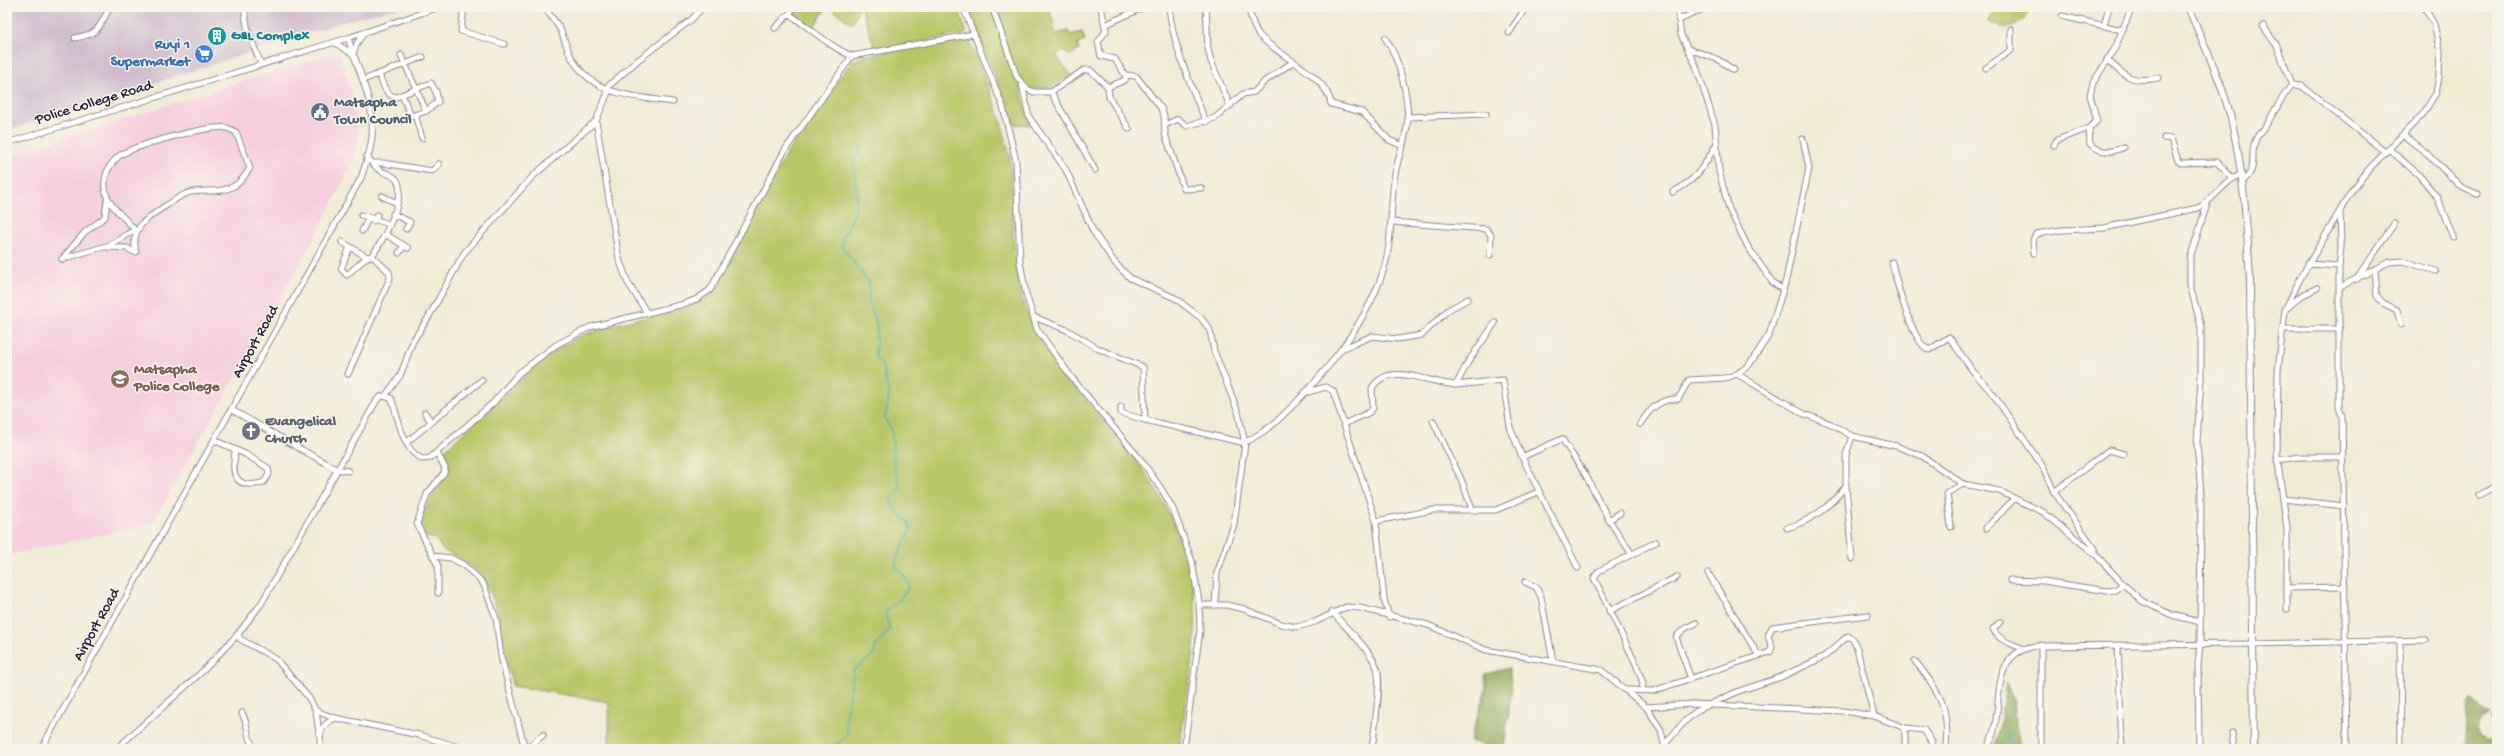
<svg xmlns="http://www.w3.org/2000/svg" width="2504" height="756" font-family="'Gochi Hand',sans-serif">
<style>
.built{fill:#f4cfde}
.industrial{fill:#d0bdce}
.green{fill:#b9c668;stroke:#6e7452}
.forest{fill:#92ab5c;stroke:#5a664c}
.lines{fill:none;stroke-linecap:round;stroke-linejoin:round}
.stream{stroke:#3eafb8;stroke-width:1.5}
.minor-casing{stroke:#898688;stroke-width:7}
.major-casing{stroke:#898688;stroke-width:8}
.minor{stroke:#fff;stroke-width:5}
.major{stroke:#fff;stroke-width:6}
.labels{text-anchor:middle;dominant-baseline:central;stroke-width:3;stroke-linejoin:round;paint-order:stroke}
.culture-label{font-size:15px;font-weight:bold;fill:#0d838f;stroke:#f7f3e8;text-anchor:start}
.shop-label{font-size:15px;font-weight:bold;fill:#366cbe;stroke:#f7f3e8;text-anchor:end}
.street-label{font-size:15px;fill:#22223b;stroke:#f7f3e8}
.service-label{font-size:15px;font-weight:bold;fill:#4e5e75;stroke:#f7f3e8;text-anchor:start}
.education-label{font-size:15px;font-weight:bold;fill:#785e54;stroke:#f7f3e8;text-anchor:start}
.worship-label{font-size:15px;font-weight:bold;fill:#5b616d;stroke:#f7f3e8;text-anchor:start}
</style>
<rect width="100%" height="100%" fill="#f7f3e8"/>
<filter id="ink" filterUnits="userSpaceOnUse"><feTurbulence type="fractalNoise" baseFrequency=".025" numOctaves="2"/><feDisplacementMap in="SourceGraphic" scale="8" xChannelSelector="R" yChannelSelector="G"/><feConvolveMatrix kernelMatrix="1 2 1 2 8 2 1 2 1" color-interpolation-filters="sRGB"/></filter>
<filter id="wash" filterUnits="userSpaceOnUse"><feTurbulence type="fractalNoise" baseFrequency=".012" numOctaves="4" result="noise"/><feDisplacementMap in="SourceGraphic" scale="16" xChannelSelector="R" yChannelSelector="G"/><feGaussianBlur stdDeviation="0.9" result="paint"/><feColorMatrix in="noise" values="0 0 0 0 0 0 0 0 0 0 0 0 0 0 0 0 0 1.4 0 .05"/><feComposite in="paint" operator="in"/></filter>
<g filter="url(#wash)">
<rect width="100%" height="100%" fill="#f0ebd5"/>
<polygon class="built" points="339,52 356,108 359,137 354,161 316,235 152,524 7,555 7,157 230,85"/>
<polygon class="industrial" points="7,7 401,7 346,21 7,131"/>
<g class="green">
<polygon points="798,7 827,7 813,28 793,14"/>
<polygon points="829,7 859,7 860,8 852,24"/>
<polygon points="861,7 958,7 966,32 964,34 875,50"/>
<path d="M968,7H1049L1056,34L1068,31L1070,35L1082,32L1085,40L1077,45L1079,50L1070,55L1062,51L1057,54L1058,59L1072,75C1052,89 1043,90 1020,87L1030,125L1014,124Z"/>
<path d="M1994,7H2032C2019,29 2009,32 1988,22Z"/>
<path d="M968,39C985,80 1006,123 1011,167C1015,216 1009,266 1027,313C1043,355 1077,388 1105,423C1119,441 1136,458 1148,477C1178,522 1199,579 1195,634C1193,672 1184,711 1179,749H609V702L513,686L501,641L498,612L489,589L477,571L457,556L444,551L435,539L426,537L420,523L423,512L448,471V465L441,454L532,369L559,348L580,336L620,323L687,308L708,297L718,284L787,153L852,61L865,56Z"/>
</g>
<g class="forest">
<polygon points="1509,668 1512,688 1504,747 1483,745 1470,741 1486,688 1485,674"/>
<polygon points="2006,683 2014,702 2019,749 1993,749 1998,737"/>
<path d="M2472,698L2482,711L2490,715C2480,719 2478,723 2477,734L2488,741L2494,737L2497,738V749H2477L2465,743C2469,727 2463,713 2472,698Z"/>
</g>
<g class="lines">
<g class="stream">
<polyline points="2007,734 2010,749"/>
<polyline points="826,749 840,742 848,734 845,722 854,670 873,655 875,647 890,630 885,612 898,602 909,587 905,577 896,567 896,560 911,529 908,522 892,506 891,500 899,489 899,483 894,465 892,434 885,418 889,394 882,365 875,356 877,325 869,303 869,282 842,247 843,234 847,231 855,211 857,194 854,162 862,146"/>
</g>
</g>
</g>
<g filter="url(#ink)">
<g class="lines">
<g class="minor-casing">
<g id="minor">
<polyline points="244,7 248,32 261,64"/>
<polyline points="464,7 461,31 504,44"/>
<path d="M544,7C549,14 556,22 560,29C565,39 567,51 573,60C596,97 634,96 673,102"/>
<polyline points="963,7 1003,107 1016,161 1020,262 1026,294 1037,329 1072,378 1141,460 1162,490 1173,509 1192,561 1199,602 1200,630 1184,749"/>
<polyline points="992,7 1017,77 1027,89 1034,92 1051,92 1084,70 1090,70 1108,87 1109,97 1129,129"/>
<polyline points="1101,7 1106,31 1098,42 1101,56 1115,59 1125,75 1136,76 1161,108 1164,116 1165,134 1184,189 1201,188"/>
<path d="M1169,7C1173,47 1191,85 1206,122"/>
<polyline points="1206,7 1208,49 1211,61 1230,106"/>
<path d="M1248,7C1251,16 1253,28 1259,35C1278,57 1327,74 1331,104L1362,112L1389,140L1403,146"/>
<polyline points="1677,7 1681,35 1696,66 1715,125 1719,171 1729,209 1748,247 1773,283 1782,289"/>
<polyline points="789,14 794,7"/>
<polyline points="2062,16 2122,30"/>
<polyline points="1679,20 1707,7"/>
<polyline points="1105,25 1144,7"/>
<polyline points="2104,25 2109,7"/>
<polyline points="2263,26 2277,46 2292,85"/>
<path d="M775,28L789,14C809,27 831,48 852,56L974,34"/>
<polyline points="1509,33 1526,7"/>
<path d="M75,38C100,33 97,30 109,9"/>
<polyline points="335,43 353,54 357,43 365,32"/>
<polyline points="1689,49 1717,59 1734,70"/>
<polyline points="401,55 426,111"/>
<path d="M2107,59C2124,77 2133,83 2158,78"/>
<polyline points="1986,68 2011,50 2011,29"/>
<path d="M379,74C383,84 385,95 396,97L431,83L436,92L438,102L426,111L411,116L402,95"/>
<polyline points="363,80 423,57"/>
<polyline points="1022,84 1029,117 1066,170 1093,231 1115,263 1130,278 1175,298 1201,318 1210,330 1214,351 1238,412 1245,443 1234,524 1217,573 1215,605"/>
<polyline points="1108,87 1125,80 1127,75"/>
<polyline points="605,89 638,60 691,20 703,7"/>
<polyline points="1051,92 1095,170"/>
<polyline points="415,115 422,138"/>
<polyline points="1407,117 1486,114"/>
<polyline points="596,121 619,259 628,283 647,313"/>
<polyline points="1165,125 1178,119 1187,126 1215,118 1243,94 1254,92 1265,81 1293,62"/>
<path d="M2089,128L2090,144C2100,153 2112,153 2124,147"/>
<polyline points="2403,135 2429,155 2461,187 2477,194"/>
<polyline points="2164,138 2171,139 2178,161 2181,163 2217,162 2232,178"/>
<polyline points="7,143 348,38 439,7"/>
<polyline points="2054,145 2057,140 2089,128 2097,121 2090,95 2093,83 2115,48 2132,7"/>
<polyline points="2389,149 2419,175 2437,197 2453,237"/>
<polyline points="374,163 383,163 432,171 439,164"/>
<path d="M2242,182C2261,167 2247,154 2257,137C2259,133 2263,131 2265,127C2274,113 2281,97 2292,85L2302,86L2385,152"/>
<path d="M1673,192C1700,177 1701,169 1717,144"/>
<polyline points="382,196 397,203"/>
<polyline points="2340,211 2341,246 2339,268 2339,407 2342,416 2347,749"/>
<polyline points="393,214 410,222 406,229"/>
<polyline points="361,215 389,224"/>
<polyline points="373,221 377,215"/>
<polyline points="1391,222 1486,229 1491,235 1490,255"/>
<polyline points="362,231 368,219"/>
<path d="M136,232C124,214 102,205 105,180C106,171 112,162 119,156C132,146 212,124 227,128C230,129 233,131 236,132L250,168C245,175 242,182 234,186C220,194 203,189 188,193C179,196 174,201 167,205C149,217 129,227 136,252"/>
<polyline points="385,234 408,248"/>
<polyline points="342,242 367,257"/>
<polyline points="105,247 127,248 134,252"/>
<polyline points="350,247 341,269 347,275 367,257 372,256"/>
<polyline points="399,253 404,246"/>
<path d="M2034,253L2033,240L2036,234L2062,230L2104,228L2198,208C2215,200 2222,182 2240,175"/>
<polyline points="62,259 110,245 134,230"/>
<polyline points="62,259 85,232 105,217 107,200"/>
<path d="M1892,262C1896,280 1912,343 1929,350L1949,337L1972,370L1993,394L2043,467L2054,492L2095,549V554"/>
<polyline points="2308,264 2339,266"/>
<polyline points="2375,269 2377,296 2383,303 2397,310 2401,325"/>
<polyline points="2357,279 2394,224"/>
<polyline points="2340,287 2389,262 2403,261 2436,271"/>
<polyline points="2287,308 2301,296 2317,288"/>
<polyline points="1034,317 1067,330 1099,349 1143,367 1145,420 1121,413 1121,407"/>
<polyline points="2283,329 2340,329"/>
<polyline points="1344,348 1372,336 1398,339 1422,335 1448,310 1468,299"/>
<path d="M348,374L390,278L389,272L372,256C382,242 409,194 396,179C391,173 385,174 380,170C375,168 371,161 367,157"/>
<polyline points="1737,374 1804,414 1829,423 1852,436 1896,446 1922,456 1963,484 1999,491 2043,512 2095,554 2123,584 2142,601 2172,615 2200,622"/>
<polyline points="1456,385 1503,380 1510,427 1522,457"/>
<polyline points="1304,393 1326,387 1333,391 1376,521 1384,599 1389,617"/>
<polyline points="385,396 400,376 413,341 428,318 464,253 532,177 596,121 609,90"/>
<polyline points="232,410 336,469 348,471"/>
<polyline points="425,413 431,422"/>
<polyline points="1145,420 1245,443"/>
<polyline points="1433,421 1461,479 1472,509"/>
<path d="M1344,424L1370,412L1373,408L1372,388C1389,360 1431,384 1456,385L1468,362L1495,323"/>
<path d="M1640,424C1650,409 1660,398 1678,399L1689,380L1725,378L1737,374L1749,365L1769,335L1786,280L1809,168L1803,139"/>
<path d="M214,440L245,454L268,468L269,474L264,482C253,486 236,487 234,470C233,464 235,457 235,450"/>
<polyline points="407,442 482,380"/>
<path d="M1245,443C1255,436 1268,430 1277,421C1320,381 1372,319 1386,261C1393,232 1390,202 1395,174C1398,158 1404,143 1407,127C1410,101 1400,58 1385,38"/>
<polyline points="437,453 445,468 444,473 427,494 417,524 438,566 438,593"/>
<polyline points="2277,460 2299,457 2342,457"/>
<polyline points="1846,486 1852,559"/>
<polyline points="2054,492 2109,450 2124,454"/>
<polyline points="2479,495 2497,485"/>
<polyline points="2283,499 2344,506"/>
<polyline points="1620,513 1609,520 1631,553"/>
<polyline points="1376,521 1433,510 1496,510 1538,492"/>
<polyline points="1951,527 1947,493 1963,484"/>
<path d="M1787,528C1813,520 1829,507 1846,486V455L1852,436"/>
<polyline points="1986,528 2014,499"/>
<polyline points="433,556 451,558 464,565 483,583 496,618 501,657 525,749"/>
<polyline points="1578,568 1522,457 1562,439 1585,474 1609,520"/>
<polyline points="1708,573 1759,656"/>
<polyline points="2010,580 2043,581 2107,591 2115,590 2123,584"/>
<polyline points="1525,582 1536,587 1541,597 1553,661"/>
<polyline points="2287,588 2345,587"/>
<polyline points="1199,605 1227,605 1244,609 1281,624 1297,627 1315,622 1346,607 1360,608 1428,625 1486,650 1601,670 1646,707 1661,730 1665,749"/>
<polyline points="2287,609 2287,528 2277,456 2278,370 2285,310 2301,277 2351,192 2369,169 2423,114 2436,93 2439,77 2440,51 2434,24 2424,7"/>
<polyline points="1609,611 1677,577"/>
<path d="M1332,612C1347,629 1369,648 1377,668C1382,682 1374,732 1372,749"/>
<path d="M2000,622L1993,629C1999,641 2010,643 2021,648"/>
<polyline points="2400,641 2401,749"/>
<polyline points="2041,645 2041,749"/>
<polyline points="2118,645 2122,749"/>
<path d="M1915,661C1940,692 1950,708 1946,749"/>
<polyline points="1691,679 1676,637 1684,629 1696,623"/>
<polyline points="1627,690 1653,691 1770,652 1772,647 1768,636 1772,627 1868,615"/>
<polyline points="1642,690 1643,683 1636,664 1594,578 1599,571 1656,542"/>
<polyline points="1646,707 1692,704 1843,711 1874,716 1905,728 1924,730 1932,742 1933,749"/>
<polyline points="316,711 335,718 419,735 465,749"/>
<path d="M242,713C249,724 246,740 255,749"/>
<polyline points="2494,714 2497,713"/>
<path d="M319,733L316,711L309,698L276,659L240,639L238,634L261,604L377,400L382,396L391,398C399,417 401,449 422,459L430,458L493,403L519,373L556,345L590,327L684,304L697,299L710,290L785,150L852,56"/>
<polyline points="2232,733 2234,749"/>
<polyline points="1665,744 1684,722 1698,710 1739,691 1781,677 1813,662 1825,656 1848,636 1853,639 1857,649 1874,716"/>
<path d="M41,749L361,178C365,165 371,151 372,137C375,102 358,70 348,38"/>
<polyline points="116,749 204,670 238,634"/>
<path d="M320,749C320,733 319,726 335,718"/>
<polyline points="526,749 543,735"/>
<polyline points="1905,749 1905,728"/>
<path d="M1986,749C2009,716 1982,656 2035,646L2252,644L2426,640"/>
<polyline points="2199,749 2198,665 2200,644 2201,494 2197,443 2201,378 2201,327 2190,285 2190,259 2207,204"/>
</g>
</g>
<g class="major-casing">
<path id="major" d="M2188,7C2204,45 2223,83 2232,123C2244,174 2247,228 2250,280L2254,749"/>
</g>
<use href="#minor" class="minor"/>
<use href="#major" class="major"/>
</g>
</g>
<defs>
<g id="building-disc" transform="scale(1)"><circle r="9.5" fill="#0f9aa8" stroke="#f7f3e8"/><path d="M-4-6H4V6H1V3H-1V6H-4ZM-2.5-4.3h1.7v1.8h-1.7ZM.8-4.3h1.7v1.8H.8ZM-2.5-1h1.7V.8h-1.7ZM.8-1h1.7V.8H.8Z" fill="#fff"/></g>
<g id="supermarket-disc" transform="scale(1)"><circle r="9.5" fill="#3f7fe0" stroke="#f7f3e8"/><path d="M-6-5.5h2.5l.6 2H6L4.5 2H-2.5L-4.4-4H-6ZM-1.5 3.2a1.3 1.3 0 1 0 .1 0ZM3 3.2a1.3 1.3 0 1 0 .1 0Z" fill="#fff"/></g>
<g id="civic-disc" transform="scale(1)"><circle r="9.5" fill="#5c6f8a" stroke="#f7f3e8"/><path d="M-.6-6.5H3V-4.5H.6V-3L4-1V1h2V6H-6V1h2V-1L-.6-3ZM-1.2 2.5V6h2.4V2.5Z" fill="#fff"/></g>
<g id="university-disc" transform="scale(1)"><circle r="9.5" fill="#8d6e63" stroke="#f7f3e8"/><path d="M0-5L7-2L0 1L-7-2ZM-4 1L0 2.5L4 1V4Q0 6-4 4Z" fill="#fff"/></g>
<g id="church-disc" transform="scale(1)"><circle r="9.5" fill="#6b7280" stroke="#f7f3e8"/><path d="M-1.2-6h2.4v3.5h3.3v2.4h-3.3V6h-2.4V-.1h-3.3v-2.4h3.3Z" fill="#fff"/></g>
</defs>
<g fill-rule="evenodd">
<use href="#building-disc" x="217" y="36"/>
<use href="#supermarket-disc" x="204" y="54"/>
<use href="#civic-disc" x="320" y="112"/>
<use href="#university-disc" x="120" y="379"/>
<use href="#church-disc" x="251" y="431"/>
</g>
<g class="labels">
<g class="culture-label">
<text x="231" y="36">G&amp;L Complex</text>
</g>
<g class="shop-label">
<text x="190" y="45">Ruyi 1<tspan x="190" dy="17">Supermarket</tspan></text>
</g>
<g class="street-label">
<text transform="translate(94 103) rotate(-17)">Police College Road</text>
<text transform="translate(256 342) rotate(-61)">Airport Road</text>
<text transform="translate(97 625) rotate(-61)">Airport Road</text>
</g>
<g class="service-label">
<text x="334" y="103">Matsapha<tspan x="334" dy="17">Town Council</tspan></text>
</g>
<g class="education-label">
<text x="134" y="370">Matsapha<tspan x="134" dy="17">Police College</tspan></text>
</g>
<g class="worship-label">
<text x="265" y="422">Evangelical<tspan x="265" dy="17">Church</tspan></text>
</g>
</g>
<rect width="2504" height="756" fill="none" stroke="#f7f3e8" stroke-width="24"/>
</svg>
